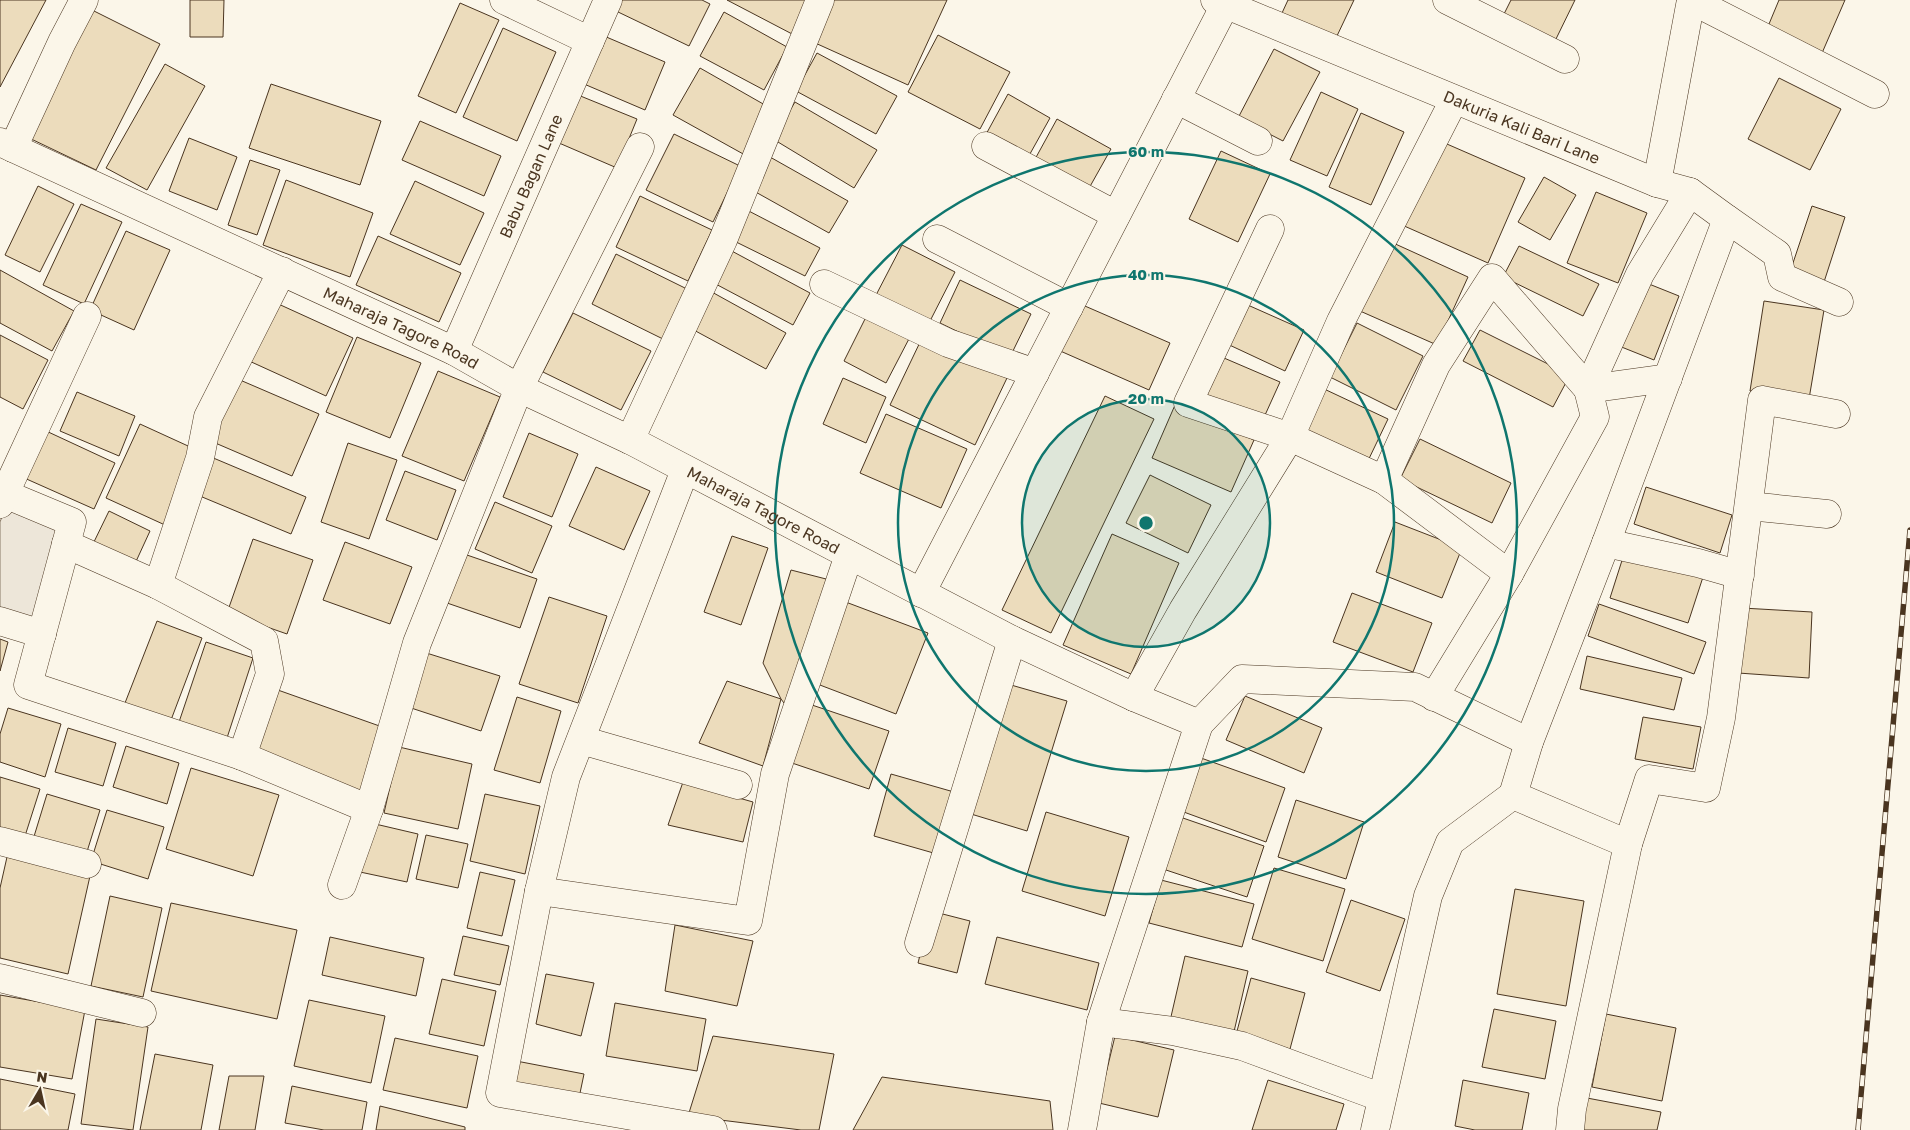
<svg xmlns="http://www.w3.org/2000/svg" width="1910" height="1130" font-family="'Golos Text',sans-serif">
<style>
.green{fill:#ede6d9;stroke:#887966}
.building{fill:#ecdcbc;stroke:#4a3520}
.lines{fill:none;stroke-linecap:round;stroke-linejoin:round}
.minor-casing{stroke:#4a3520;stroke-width:29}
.minor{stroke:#fbf6e9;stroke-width:28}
.rail-casing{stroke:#4a3520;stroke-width:5.5}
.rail{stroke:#fbf6e9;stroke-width:4;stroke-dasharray:11;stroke-linecap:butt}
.ring{fill:none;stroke:#0f766e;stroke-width:2.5}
.labels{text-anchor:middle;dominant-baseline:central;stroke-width:4;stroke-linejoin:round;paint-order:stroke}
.street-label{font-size:16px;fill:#4a3520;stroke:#fbf6e9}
.centre{fill:#0f766e;stroke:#fbf6e9;stroke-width:2.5}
.ring-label{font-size:15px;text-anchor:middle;font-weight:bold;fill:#0f766e;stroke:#fbf6e9;stroke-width:4;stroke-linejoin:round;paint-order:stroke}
</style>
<rect width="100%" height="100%" fill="#fbf6e9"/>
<polygon class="green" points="8,501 66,523 40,625 0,613 0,522"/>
<g class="building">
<polygon points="0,0 46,0 0,87"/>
<polygon points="190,0 224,0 223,37 190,37"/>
<polygon points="621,0 702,0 710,4 689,46 616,11"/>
<polygon points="727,0 812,0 794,35"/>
<polygon points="832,0 947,0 908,85 813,42"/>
<polygon points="1288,0 1354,0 1336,38 1282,13"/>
<polygon points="1511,0 1575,0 1555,41 1503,16"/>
<polygon points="1779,0 1845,0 1819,60 1764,36"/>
<polygon points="460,3 499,20 456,113 418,96"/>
<polygon points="90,9 160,44 96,170 27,137"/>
<polygon points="724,12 787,47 764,90 700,56"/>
<polygon points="503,28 556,52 517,141 463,117"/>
<polygon points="938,35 1010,72 980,129 908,92"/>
<polygon points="604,36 665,62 645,110 584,84"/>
<polygon points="1274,49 1320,72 1283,141 1238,118"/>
<polygon points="817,53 897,96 876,134 796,91"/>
<polygon points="165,64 205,86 147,190 106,168"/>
<polygon points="700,68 772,109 745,155 673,115"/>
<polygon points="1779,78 1841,109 1810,170 1748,139"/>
<polygon points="271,84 381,121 360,185 249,148"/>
<polygon points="1321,92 1358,109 1327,176 1290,160"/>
<polygon points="1008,94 1050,118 1026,161 984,138"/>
<polygon points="578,95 637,119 617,168 559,143"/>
<polygon points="795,102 877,150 854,188 773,139"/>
<polygon points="1361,113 1404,132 1371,205 1329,187"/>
<polygon points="1057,119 1111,149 1088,190 1034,161"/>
<polygon points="420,121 501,156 484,196 402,160"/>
<polygon points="674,134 740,166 713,222 646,190"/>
<polygon points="189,138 237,157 217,210 169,191"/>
<polygon points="1440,141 1525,178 1488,263 1402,225"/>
<polygon points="1221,151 1270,174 1238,242 1189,219"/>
<polygon points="770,157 848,201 829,233 752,190"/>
<polygon points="250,160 280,170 257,235 228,225"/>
<polygon points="1544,177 1576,195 1550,240 1518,222"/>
<polygon points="286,180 373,213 350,277 263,245"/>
<polygon points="415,181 484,213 460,265 390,234"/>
<polygon points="38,186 74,204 40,272 5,255"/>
<polygon points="1596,192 1647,213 1618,283 1567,263"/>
<polygon points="640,196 712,230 688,281 616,247"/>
<polygon points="81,204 122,222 84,304 43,285"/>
<polygon points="1812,206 1845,217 1824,282 1790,272"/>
<polygon points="743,208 820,248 805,276 728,238"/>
<polygon points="126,231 170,250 134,330 90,310"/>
<polygon points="378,236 461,273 439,322 356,285"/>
<polygon points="1391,242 1468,277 1437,345 1360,311"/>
<polygon points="902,245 955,272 928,325 875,297"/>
<polygon points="1519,246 1599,284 1583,316 1503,277"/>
<polygon points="728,249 810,293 793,325 710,281"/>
<polygon points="616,254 689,290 665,340 592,304"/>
<polygon points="0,270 74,311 52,351 0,323"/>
<polygon points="960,280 1031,314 1010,357 940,323"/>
<polygon points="1644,282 1679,296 1654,360 1619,346"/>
<polygon points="710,291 786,333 766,369 690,328"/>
<polygon points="1764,301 1824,310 1809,399 1750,391"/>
<polygon points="274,302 353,338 326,396 247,360"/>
<polygon points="1241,302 1304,330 1285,371 1223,342"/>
<polygon points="1078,303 1170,343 1149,390 1058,350"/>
<polygon points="573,313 651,351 621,410 543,372"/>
<polygon points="868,313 911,335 886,383 844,361"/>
<polygon points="1357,323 1423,356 1396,410 1330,377"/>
<polygon points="1480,330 1570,375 1553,407 1463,361"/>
<polygon points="0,335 48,360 23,409 0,397"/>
<polygon points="357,337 421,363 390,438 326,412"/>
<polygon points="922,338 1007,378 975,445 890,405"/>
<polygon points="1217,355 1280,382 1261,424 1199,397"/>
<polygon points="438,371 500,397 464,481 402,456"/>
<polygon points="233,377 319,414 292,476 206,439"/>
<polygon points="843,378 886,397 866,443 823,424"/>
<polygon points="1322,388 1388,419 1365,467 1299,436"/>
<polygon points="77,392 135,416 119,456 60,431"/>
<polygon points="1105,396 1154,419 1051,633 1002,610"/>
<polygon points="1175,405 1254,440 1231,492 1152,458"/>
<polygon points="886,414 967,449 941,508 860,473"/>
<polygon points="140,424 199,451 165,525 106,498"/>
<polygon points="44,430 115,463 94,509 22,477"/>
<polygon points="529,433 578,454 552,517 503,497"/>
<polygon points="1420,439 1511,483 1492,523 1400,479"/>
<polygon points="348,443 397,460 369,539 321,522"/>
<polygon points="211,457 306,497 291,534 195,494"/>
<polygon points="596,467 650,491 624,550 569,526"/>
<polygon points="405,471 456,490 437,540 386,520"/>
<polygon points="1150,475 1211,505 1188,553 1126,523"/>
<polygon points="1646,487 1732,515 1720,553 1634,524"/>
<polygon points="495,502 552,526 532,573 475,549"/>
<polygon points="109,511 150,531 133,568 91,548"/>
<polygon points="1395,522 1462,548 1442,598 1376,572"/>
<polygon points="1112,534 1179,563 1131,674 1063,645"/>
<polygon points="732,536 768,548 741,625 704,612"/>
<polygon points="253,539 313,560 287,634 227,613"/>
<polygon points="345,542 412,567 390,624 323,600"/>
<polygon points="1625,551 1703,577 1688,623 1610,598"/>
<polygon points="464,554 537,579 520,628 447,603"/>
<polygon points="791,570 830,580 787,707 781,699 763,663"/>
<polygon points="1352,593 1432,623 1413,672 1333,642"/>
<polygon points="549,597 607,616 578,703 519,684"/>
<polygon points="843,601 928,633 896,714 812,682"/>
<polygon points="1599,604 1706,642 1694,674 1588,636"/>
<polygon points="1742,608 1812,612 1809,678 1738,673"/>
<polygon points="157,621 202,638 171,720 125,703"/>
<polygon points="0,639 8,642 0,671"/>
<polygon points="206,642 253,658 226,741 178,725"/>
<polygon points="420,651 500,676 481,731 402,705"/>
<polygon points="1587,656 1682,678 1674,710 1580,689"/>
<polygon points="727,681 781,699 763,766 699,743"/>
<polygon points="1011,685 1067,701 1027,831 971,814"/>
<polygon points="275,689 388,729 364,796 252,755"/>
<polygon points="1245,696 1322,728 1304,773 1226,740"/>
<polygon points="517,697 561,711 540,783 494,770"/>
<polygon points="809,704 889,731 869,789 789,762"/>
<polygon points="8,708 61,724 45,777 0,762 0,734"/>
<polygon points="1643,717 1701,727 1693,769 1635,759"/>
<polygon points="68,728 116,743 103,786 55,772"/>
<polygon points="126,746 179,763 167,804 113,787"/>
<polygon points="399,747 472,764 458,829 384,813"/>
<polygon points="1201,758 1285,788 1266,842 1181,811"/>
<polygon points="191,768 279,795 253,876 166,849"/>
<polygon points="891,774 954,792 937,854 874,836"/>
<polygon points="0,777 40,789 25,836 0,828"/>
<polygon points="683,782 753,802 743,842 668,825"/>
<polygon points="47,794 100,810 85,858 32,843"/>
<polygon points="485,794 540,806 525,874 470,861"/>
<polygon points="1296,800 1364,822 1346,879 1278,857"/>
<polygon points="107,810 164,827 148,879 91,861"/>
<polygon points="1046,812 1129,837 1105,916 1022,891"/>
<polygon points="1180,817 1264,846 1247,897 1163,869"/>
<polygon points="371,823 418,834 407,882 360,872"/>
<polygon points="426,835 468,844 458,888 416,879"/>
<polygon points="7,857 90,876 68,974 0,958 0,888"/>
<polygon points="1274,868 1345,889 1323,961 1252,939"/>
<polygon points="480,872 515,880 502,936 467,928"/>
<polygon points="1161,880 1254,904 1242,947 1149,923"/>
<polygon points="1515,889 1584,901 1566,1006 1497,994"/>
<polygon points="110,896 162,908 143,997 91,986"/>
<polygon points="1351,900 1405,919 1380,991 1326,972"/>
<polygon points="171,903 297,930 277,1019 151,991"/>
<polygon points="931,911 970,921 957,973 918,963"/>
<polygon points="675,925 753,941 737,1006 665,991"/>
<polygon points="463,936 509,946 500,985 454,975"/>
<polygon points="330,937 424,958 416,996 322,975"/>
<polygon points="997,937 1099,963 1087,1010 985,984"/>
<polygon points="1185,956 1248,971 1233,1036 1170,1021"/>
<polygon points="546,974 594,983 581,1036 536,1024"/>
<polygon points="1251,978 1305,993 1290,1049 1236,1035"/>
<polygon points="442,979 496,991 484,1046 429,1034"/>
<polygon points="0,995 85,1010 72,1079 0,1067"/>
<polygon points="309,1000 385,1016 371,1083 294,1066"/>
<polygon points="615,1003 706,1019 697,1071 606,1056"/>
<polygon points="1494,1009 1556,1021 1545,1079 1482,1067"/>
<polygon points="1606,1014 1676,1028 1662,1101 1592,1087"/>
<polygon points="96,1019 148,1027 133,1130 81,1124"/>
<polygon points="713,1036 834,1054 819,1130 801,1130 688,1116"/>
<polygon points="1115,1036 1174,1050 1158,1117 1099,1103"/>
<polygon points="395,1038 478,1056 467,1108 383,1090"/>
<polygon points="155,1054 213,1065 201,1130 140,1130"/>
<polygon points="511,1060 584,1074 575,1117 502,1102"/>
<polygon points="229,1076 264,1076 255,1130 219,1130"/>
<polygon points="882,1077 1050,1101 1053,1130 853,1130"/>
<polygon points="0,1079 75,1094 68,1130 0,1130"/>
<polygon points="1268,1080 1344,1104 1336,1130 1252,1130"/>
<polygon points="1463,1080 1529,1093 1522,1130 1475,1130 1455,1126"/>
<polygon points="292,1086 367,1102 362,1130 324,1130 285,1123"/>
<polygon points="1587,1098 1661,1112 1657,1130 1581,1130"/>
<polygon points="380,1106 465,1127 465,1130 376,1130"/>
</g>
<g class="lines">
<g class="minor-casing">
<g id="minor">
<polyline points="504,0 590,41"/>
<path id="s1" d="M1215,0L1657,183L1691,0"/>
<polyline points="1447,0 1565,59"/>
<polyline points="1691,0 1875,94"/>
<polyline points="1176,99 1258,141"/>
<path id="s2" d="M0,142L454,351L519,388L630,440L1012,640L1134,697L1199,724L1242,679L1415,687L1529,742"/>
<polyline points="986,146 1116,215"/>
<polyline points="13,148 62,42 84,0"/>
<polyline points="1727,219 1777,254 1782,277 1839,302"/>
<polyline points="1270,229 1188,403 1290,437 1384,480 1509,574"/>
<polyline points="937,239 1069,307"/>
<polyline points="824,284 948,343 1035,373"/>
<path id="s3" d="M454,351L608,0"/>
<polyline points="630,440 723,240 820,0"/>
<polyline points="685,470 566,777 539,891 500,1093 713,1130"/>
<polyline points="1384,480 1436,365 1492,278 1588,389 1668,378"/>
<polyline points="0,492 72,522 28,685 242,756 369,809"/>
<polyline points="0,504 87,316"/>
<polyline points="1749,506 1827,514"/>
<polyline points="1606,543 1698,563 1740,575"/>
<polyline points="66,544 158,585 264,641 270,674 242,756"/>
<polyline points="158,585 200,458 208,417 282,271"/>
<polyline points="921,593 1225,5 1225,0"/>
<polyline points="0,621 42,634"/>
<polyline points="1134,697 1183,610 1290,437 1341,321 1454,100"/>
<polyline points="1434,697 1509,574 1595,417 1588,389 1640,274 1690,192"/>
<polyline points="581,740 738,785"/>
<polyline points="0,841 87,864"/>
<polyline points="1628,844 1649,779 1706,788 1721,718 1762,400 1836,414"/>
<polyline points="342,885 369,809 417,643 519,388 640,147"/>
<polyline points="539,891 748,921 775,774 849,555"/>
<polyline points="919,943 1012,640"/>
<polyline points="0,978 142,1013"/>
<polyline points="1101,1022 1173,1031 1242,1046 1380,1097"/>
<polyline points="1082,1130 1101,1022 1199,724"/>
<polyline points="1375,1130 1428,896 1450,842 1513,795"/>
<polyline points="1570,1130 1572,1109 1628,844 1513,795 1529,742 1606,543 1727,219 1690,192 1657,183"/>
</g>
</g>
<use href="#minor" class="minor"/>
<g class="rail-casing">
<polyline id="rail" points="1858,1130 1910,530"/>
</g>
<use href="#rail" class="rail"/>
</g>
<circle cx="1146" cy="523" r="124" fill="#0f766e" fill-opacity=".12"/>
<g class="ring">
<circle cx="1146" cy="523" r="124"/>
<circle cx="1146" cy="523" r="248"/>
<circle cx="1146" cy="523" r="371"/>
</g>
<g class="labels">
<g class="street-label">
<text stroke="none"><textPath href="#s1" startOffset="332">Dakuria Kali Bari Lane</textPath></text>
<text stroke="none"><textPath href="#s3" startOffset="191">Babu Bagan Lane</textPath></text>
<text stroke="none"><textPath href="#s2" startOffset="442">Maharaja Tagore Road</textPath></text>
<text stroke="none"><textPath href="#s2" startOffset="848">Maharaja Tagore Road</textPath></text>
</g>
</g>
<circle cx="1146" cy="523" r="8" class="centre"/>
<g class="ring-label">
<text x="1146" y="157">60 m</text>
<text x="1146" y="280">40 m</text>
<text x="1146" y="404">20 m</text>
</g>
<g transform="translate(40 1090) rotate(9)" stroke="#fbf6e9" stroke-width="4" paint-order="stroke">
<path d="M0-4L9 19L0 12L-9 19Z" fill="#4a3520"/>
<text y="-8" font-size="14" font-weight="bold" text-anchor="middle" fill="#4a3520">N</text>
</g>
</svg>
